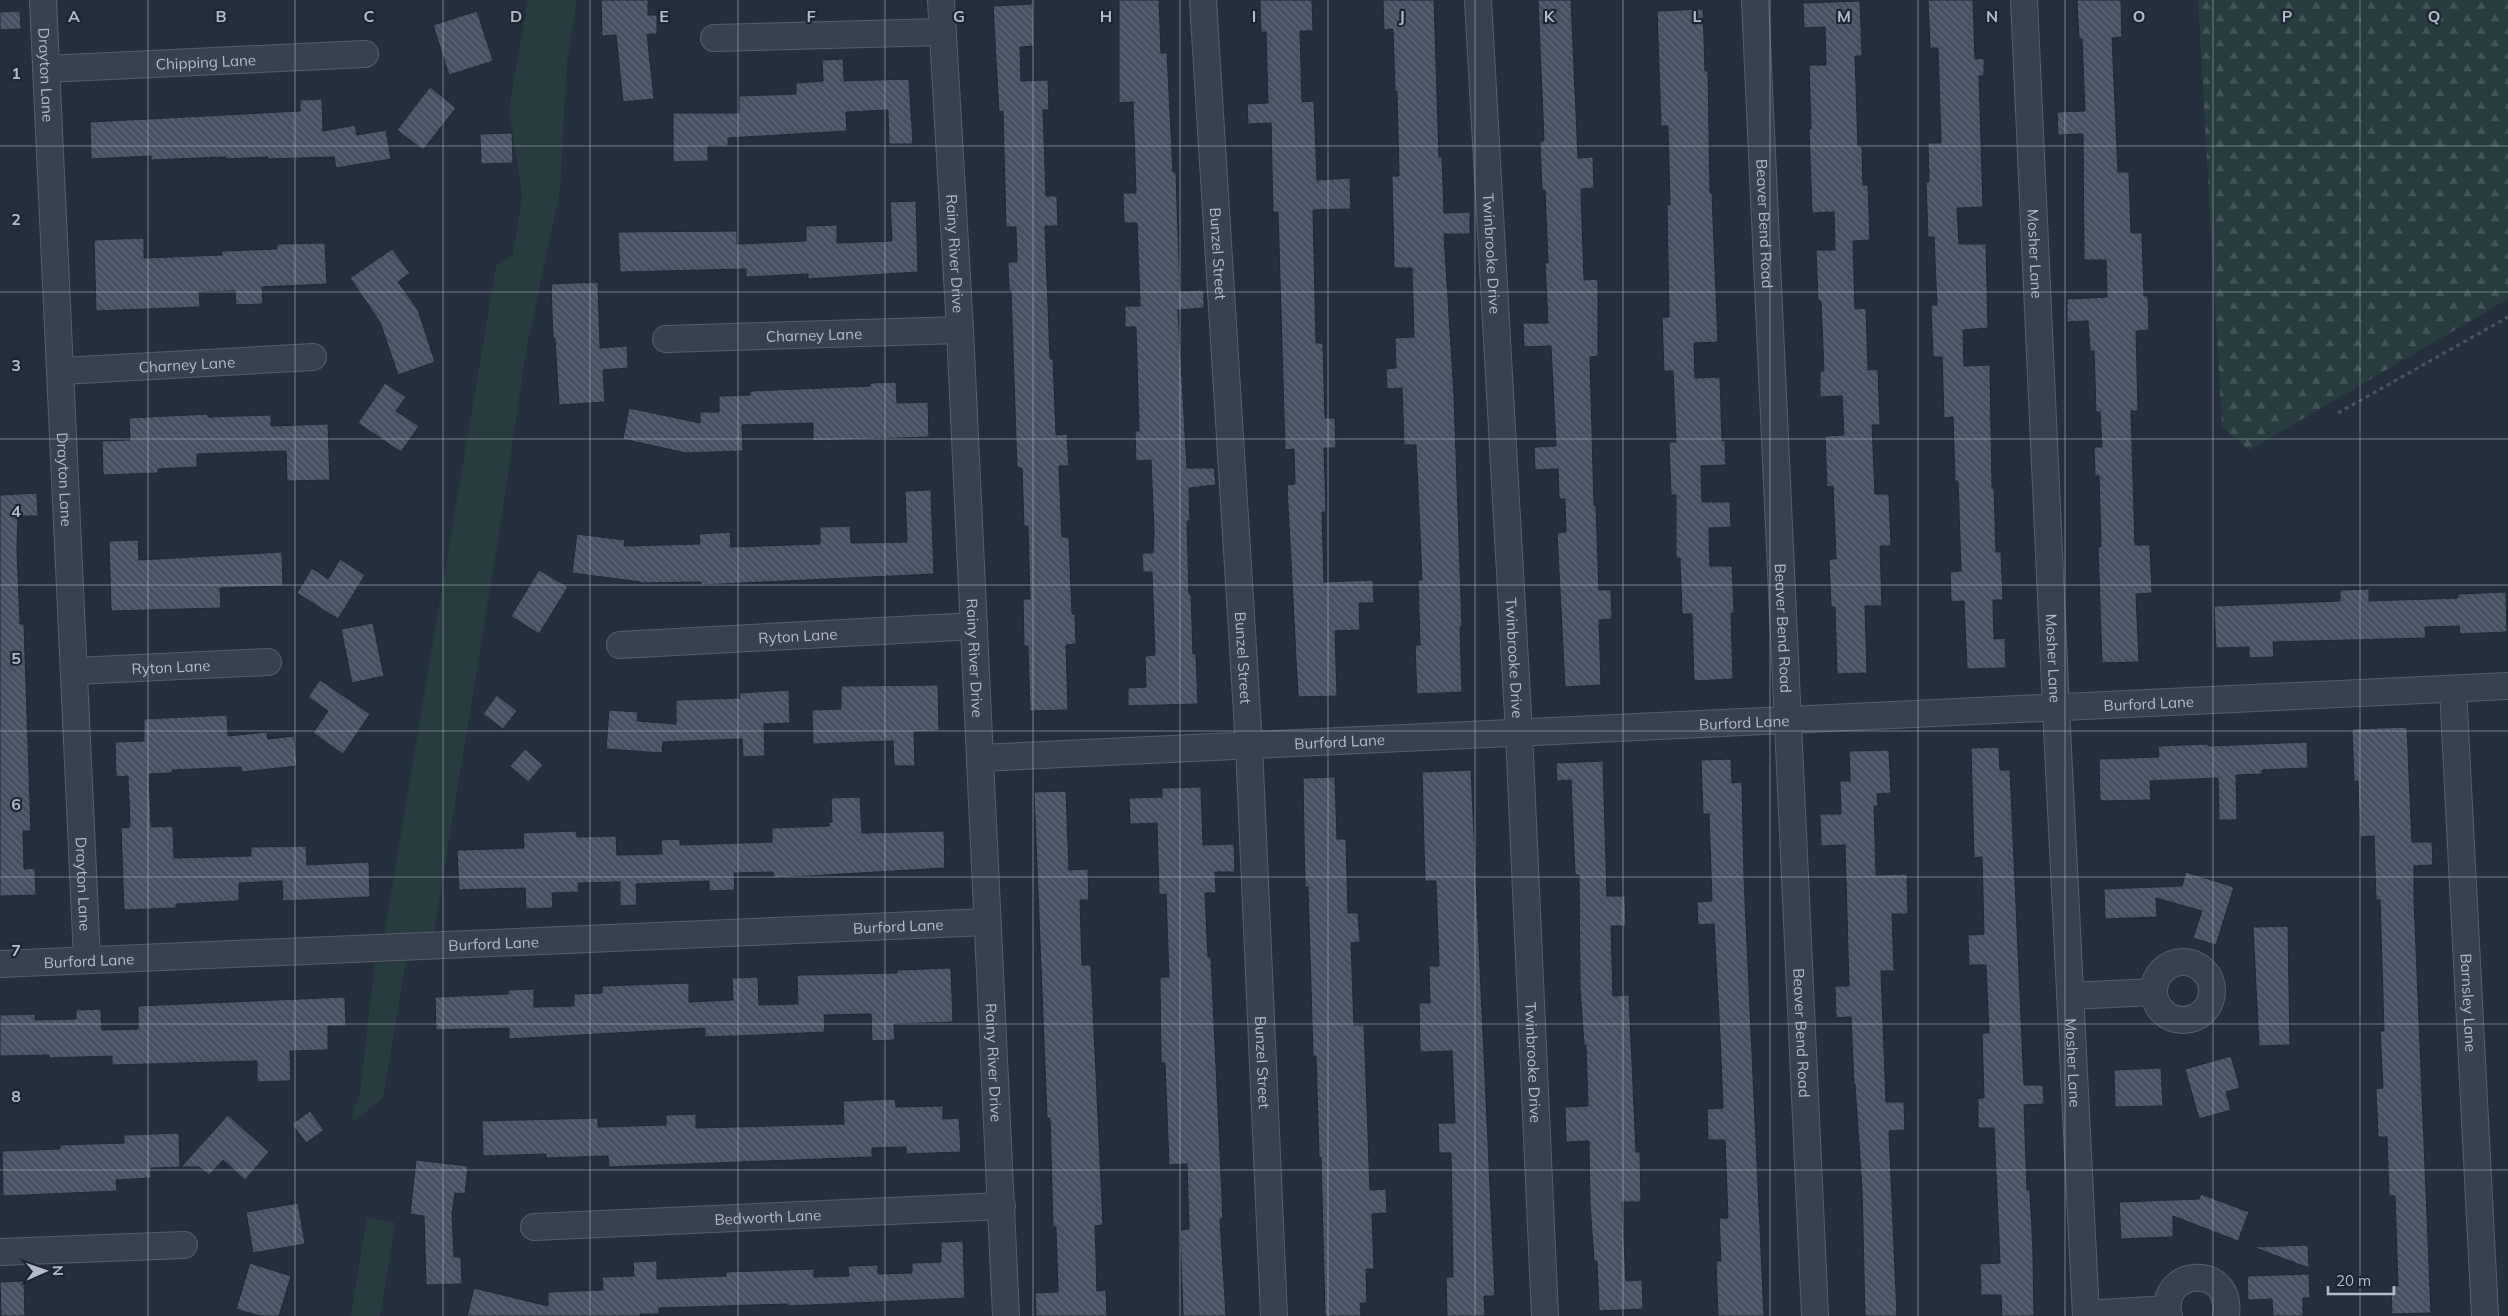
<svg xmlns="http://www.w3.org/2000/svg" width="2508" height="1316" font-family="Mulish,sans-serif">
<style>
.green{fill:#263c3f}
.forest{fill:url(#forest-firs)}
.building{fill:url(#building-back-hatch);stroke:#1f2835}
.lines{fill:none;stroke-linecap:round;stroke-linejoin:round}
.minor-casing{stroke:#565f6c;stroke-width:28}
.path{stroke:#44595c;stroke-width:3;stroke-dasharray:4 4;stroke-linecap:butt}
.minor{stroke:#38414e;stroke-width:26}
.grid{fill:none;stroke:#b4bcc9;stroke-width:1;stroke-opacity:0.55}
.labels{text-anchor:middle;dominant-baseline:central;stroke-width:4.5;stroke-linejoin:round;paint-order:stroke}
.street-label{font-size:15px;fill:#b4bcc9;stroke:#1d2633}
.grid-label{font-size:16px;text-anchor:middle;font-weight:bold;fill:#b4bcc9;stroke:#1d2633;stroke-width:4.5;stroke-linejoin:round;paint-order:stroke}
</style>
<defs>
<pattern id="forest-firs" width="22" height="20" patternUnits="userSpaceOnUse" patternTransform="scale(1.25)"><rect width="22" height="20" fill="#263c3f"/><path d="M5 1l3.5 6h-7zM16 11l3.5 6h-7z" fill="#435659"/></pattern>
<pattern id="building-back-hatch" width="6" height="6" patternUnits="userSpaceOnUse" patternTransform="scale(1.25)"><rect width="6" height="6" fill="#455162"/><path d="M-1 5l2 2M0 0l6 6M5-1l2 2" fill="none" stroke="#5d6877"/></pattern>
</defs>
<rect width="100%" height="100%" fill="#242f3e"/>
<g class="green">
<polygon points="528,0 577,0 567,62 560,190 526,351 502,515 434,933 384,935 496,266 513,255 522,195 509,109"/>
<polygon points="406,961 383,1098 350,1124 360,1091 375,963"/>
<polygon points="367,1217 395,1223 380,1316 351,1316"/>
</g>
<polygon class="forest" points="2198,0 2508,0 2508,299 2249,450 2222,427"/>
<g class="building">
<polygon points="601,0 648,0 648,15 657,15 657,34 647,34 654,99 623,102 616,35 602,36"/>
<polygon points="1119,0 1159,0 1161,53 1167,53 1173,172 1176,172 1180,291 1204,290 1204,308 1178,310 1187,468 1214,468 1216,485 1189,488 1190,521 1187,521 1189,594 1191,594 1193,654 1196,654 1198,704 1128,706 1128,688 1146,687 1145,656 1155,655 1152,572 1143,572 1142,553 1153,553 1154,532 1151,460 1136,461 1135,431 1139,431 1136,327 1125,327 1125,306 1140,306 1137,223 1124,223 1123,193 1136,193 1133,102 1119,103"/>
<polygon points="1260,0 1312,0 1313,31 1300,31 1302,102 1314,101 1317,180 1350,178 1351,209 1313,210 1316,343 1323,343 1325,418 1335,418 1336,448 1324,448 1326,512 1322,512 1324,582 1373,580 1374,603 1359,603 1360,630 1335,631 1337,696 1298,697 1287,485 1295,484 1294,449 1285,450 1278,212 1273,212 1271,123 1248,124 1247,104 1268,103 1266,32 1261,32"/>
<polygon points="1383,0 1434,0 1439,157 1442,157 1444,213 1470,212 1470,234 1444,234 1454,395 1462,627 1460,627 1462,692 1417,694 1415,645 1420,645 1418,580 1422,580 1416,445 1404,445 1402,388 1387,389 1386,369 1396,368 1395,338 1414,337 1412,268 1394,268 1392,176 1399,176 1397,91 1395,91 1393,29 1384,30"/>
<polygon points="1538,0 1571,0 1578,158 1593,157 1594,188 1581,189 1584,280 1598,279 1598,356 1590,357 1594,506 1596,506 1599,590 1611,590 1612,619 1599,620 1601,685 1565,687 1557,533 1566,532 1565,499 1559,499 1558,469 1535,470 1534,447 1556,446 1551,346 1524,347 1523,323 1548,323 1545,263 1548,263 1545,190 1542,190 1540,141 1544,141"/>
<polygon points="1928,0 1973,0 1975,59 1984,58 1984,76 1979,76 1983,207 1957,208 1959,244 1986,244 1988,328 1963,330 1964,366 1990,365 1992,488 1994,488 1996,552 2001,552 2003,600 1993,600 1994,639 2005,638 2006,668 1967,669 1964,601 1951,602 1950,572 1961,571 1958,481 1955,481 1953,417 1944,418 1942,357 1933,357 1931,305 1937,305 1934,237 1928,237 1926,182 1929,182 1928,143 1941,143 1938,48 1930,48"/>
<polygon points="2077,0 2121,0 2122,37 2112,38 2118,172 2129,172 2131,233 2142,233 2144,296 2148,296 2149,330 2136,331 2138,411 2131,411 2135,545 2150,545 2152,593 2136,594 2139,662 2102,663 2098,547 2101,547 2099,476 2095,476 2094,447 2102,447 2100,412 2096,412 2094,351 2090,351 2088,321 2067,322 2067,299 2107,297 2106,260 2084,260 2083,134 2058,135 2057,112 2085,111 2082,39 2079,39"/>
<polygon points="1860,1 1862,56 1855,56 1858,146 1862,146 1863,185 1868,185 1870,240 1853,241 1855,309 1866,308 1868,370 1878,369 1880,425 1872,425 1875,494 1889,494 1891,546 1880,546 1882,606 1865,606 1867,673 1837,674 1835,607 1831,607 1829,559 1836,559 1833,486 1827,487 1825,436 1844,435 1842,396 1820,397 1820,371 1824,371 1821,301 1818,301 1816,250 1835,250 1834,212 1812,213 1809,129 1811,129 1809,65 1826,65 1825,27 1804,28 1803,3"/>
<polygon points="1033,4 1034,46 1020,47 1021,81 1048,80 1049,110 1043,110 1046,196 1057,196 1058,226 1045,226 1050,359 1053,359 1056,435 1067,434 1069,466 1059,466 1062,537 1069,537 1072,614 1075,614 1076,644 1066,645 1068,710 1030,711 1028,646 1024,646 1023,599 1030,599 1028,526 1024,526 1022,468 1017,468 1011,291 1009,291 1008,262 1017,262 1016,227 1006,227 1003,111 999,112 993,6"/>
<polygon points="1703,9 1705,71 1708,71 1710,193 1712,193 1718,342 1694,343 1695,378 1720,377 1722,441 1725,440 1726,465 1701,466 1702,502 1730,502 1731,527 1709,528 1710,566 1732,566 1734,613 1731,613 1733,679 1694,681 1692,614 1682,614 1680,558 1676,558 1676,495 1671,495 1669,442 1676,442 1673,371 1664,371 1662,317 1669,317 1667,205 1670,205 1668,126 1661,126 1657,11"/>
<polygon points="20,11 21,29 0,30 0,12"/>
<polygon points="477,11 493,61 449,75 433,25"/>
<polygon points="843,59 844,81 909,79 913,144 889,144 888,110 846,112 847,131 728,138 728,146 708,146 708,161 673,162 673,113 739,113 739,96 796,94 796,83 823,81 822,60"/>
<polygon points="430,87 456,108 423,150 397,130"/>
<polygon points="322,99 323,131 355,125 357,135 386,130 391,159 336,168 334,157 268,159 268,157 226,159 226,157 151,160 151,156 91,159 90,122 300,111 300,100"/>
<polygon points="512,133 513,163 481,164 480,134"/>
<polygon points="916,201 918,272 808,279 808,274 746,277 746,269 620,272 618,232 737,231 737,244 806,241 806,226 837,225 837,243 892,241 890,202"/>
<polygon points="144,238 144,258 222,255 222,251 277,249 277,244 325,243 327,284 262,287 263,304 236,305 235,291 199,292 200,307 96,311 94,240"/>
<polygon points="392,249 410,273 398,282 418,310 435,362 398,375 380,322 350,278"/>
<polygon points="598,282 600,348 627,346 628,368 603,370 605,402 559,405 555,338 553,338 551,284"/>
<polygon points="896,382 897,403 928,402 929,437 813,441 813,423 742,425 743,451 686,453 623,439 629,408 700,423 700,412 719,412 719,396 750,395 750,391 870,386 870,383"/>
<polygon points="385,383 406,397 396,411 419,426 401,452 358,423"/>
<polygon points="208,414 208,417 271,415 271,426 328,424 330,480 287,481 286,451 197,454 197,467 158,469 158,473 103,475 102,441 130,440 129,418"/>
<polygon points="931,490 934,574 701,585 701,582 641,583 641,582 572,573 577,534 625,540 624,546 700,544 699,534 730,532 731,547 820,544 820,527 850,526 851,543 907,542 905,491"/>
<polygon points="37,493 38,516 18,516 17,550 20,624 24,624 31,831 23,831 24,869 35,868 36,895 0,896 0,495"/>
<polygon points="138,540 139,560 282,552 283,586 220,588 221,608 111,611 109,541"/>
<polygon points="340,559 365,575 338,619 297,593 312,568 328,579"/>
<polygon points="539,570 568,587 539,634 511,616"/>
<polygon points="2369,589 2369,601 2458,598 2458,594 2506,592 2507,632 2460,634 2459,626 2425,627 2426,638 2273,642 2274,657 2249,658 2249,647 2216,648 2214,606 2340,601 2340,590"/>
<polygon points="373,623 384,676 352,683 341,629"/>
<polygon points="320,680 370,714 343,754 313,733 328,711 308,697"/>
<polygon points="938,685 939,731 914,732 915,766 894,766 893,741 813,744 812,710 841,709 841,686"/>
<polygon points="789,690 790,723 764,724 765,756 743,757 742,739 663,742 662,753 606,749 609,710 638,712 637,721 676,724 676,700 740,698 739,693"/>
<polygon points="497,695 517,711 503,729 483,714"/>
<polygon points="227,715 228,736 267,732 268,739 294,736 297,766 242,772 241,767 172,770 172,773 149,774 151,827 173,826 174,858 251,856 251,847 306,846 307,865 369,862 370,897 283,901 282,881 239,883 239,901 176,904 176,908 124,910 121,828 130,827 128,776 116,777 115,742 144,741 144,719"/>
<polygon points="2407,727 2412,842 2432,842 2433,865 2414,866 2414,899 2431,1313 2392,1314 2391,1286 2398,1286 2395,1196 2389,1196 2387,1137 2378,1137 2376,1089 2383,1088 2380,1031 2384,1031 2380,900 2376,900 2374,836 2360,837 2358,781 2354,781 2352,729"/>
<polygon points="2307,742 2308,768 2262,770 2262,774 2236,775 2237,820 2219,820 2218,778 2150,781 2151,800 2100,801 2099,759 2159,757 2158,746 2208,744 2208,746"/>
<polygon points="1999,747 2000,770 2010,770 2024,1085 2043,1085 2044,1104 2024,1105 2027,1190 2030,1190 2033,1253 2034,1316 2002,1316 2001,1295 1981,1295 1980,1264 2000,1263 1994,1128 1978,1128 1978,1098 1984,1098 1982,1033 1989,1033 1986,965 1969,965 1968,935 1984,934 1982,857 1974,858 1971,748"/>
<polygon points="525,749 543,765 528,782 510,766"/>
<polygon points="1889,750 1891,793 1877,794 1878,806 1874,806 1876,875 1907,874 1908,914 1892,914 1894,971 1881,971 1886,1102 1904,1102 1905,1130 1889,1131 1897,1316 1865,1316 1862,1190 1855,1084 1854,1084 1851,1017 1836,1018 1835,986 1849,986 1845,845 1821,846 1820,814 1841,814 1840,781 1850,781 1849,751"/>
<polygon points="1731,759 1732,783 1742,782 1744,878 1764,1316 1718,1316 1716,1261 1721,1261 1719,1218 1728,1218 1725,1140 1708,1140 1707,1109 1723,1108 1720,1037 1714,924 1698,925 1697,902 1712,901 1709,814 1703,814 1701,760"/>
<polygon points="1603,761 1607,896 1625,896 1626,926 1611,926 1613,996 1629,995 1636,1152 1640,1152 1641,1202 1622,1202 1626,1281 1642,1280 1643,1309 1599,1311 1597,1261 1594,1261 1590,1203 1589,1141 1566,1142 1565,1107 1588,1106 1586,1045 1584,1045 1580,988 1579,875 1575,875 1571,780 1557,781 1556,763"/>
<polygon points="1471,770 1495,1296 1484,1296 1485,1316 1447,1316 1446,1277 1453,1277 1451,1153 1439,1153 1438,1123 1455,1123 1452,1051 1420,1052 1419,1003 1430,1003 1429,966 1439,966 1436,881 1425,881 1422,772"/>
<polygon points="1335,777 1337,839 1346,839 1348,913 1358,913 1360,942 1351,943 1354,1025 1364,1025 1370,1190 1386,1189 1387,1213 1372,1214 1374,1269 1366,1269 1367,1303 1360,1303 1361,1316 1325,1316 1321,1157 1319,1157 1316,1056 1313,1056 1308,887 1305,887 1303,778"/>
<polygon points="1201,787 1203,845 1234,844 1235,872 1215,872 1216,893 1205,893 1208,957 1211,957 1223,1219 1220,1219 1226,1316 1183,1316 1180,1230 1189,1229 1187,1164 1169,1165 1165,1063 1161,1063 1160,977 1169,977 1166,894 1159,895 1157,823 1130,824 1129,798 1162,797 1162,788"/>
<polygon points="1066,791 1069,870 1088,869 1089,900 1080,900 1082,965 1091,965 1103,1225 1095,1226 1097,1291 1106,1290 1107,1316 1036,1316 1035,1293 1058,1292 1056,1227 1053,1227 1050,1118 1047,1118 1034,792"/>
<polygon points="860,797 862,833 944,831 945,868 774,878 773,872 734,873 735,890 709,891 709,881 636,884 637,905 620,906 620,882 578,883 579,892 552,893 553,908 526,909 525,888 459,890 457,850 524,848 523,833 576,831 577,837 616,836 617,855 662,854 661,840 680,839 680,845 772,842 772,828 829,826 829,822 832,822 831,798"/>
<polygon points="2186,872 2234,887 2216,945 2193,938 2202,911 2156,898 2157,917 2105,919 2104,889 2182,886"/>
<polygon points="2288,926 2290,1045 2259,1046 2253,927"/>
<polygon points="951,968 953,1022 894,1024 895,1040 872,1041 871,1014 824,1015 825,1032 760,1035 705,1037 705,1028 509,1039 509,1028 436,1030 435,997 508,994 508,990 534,989 534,1007 574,1006 574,994 602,993 602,986 689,983 689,1002 733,1000 732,978 758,977 759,1005 798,1004 797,975 897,973 897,970"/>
<polygon points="345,997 346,1026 328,1026 328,1050 290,1051 291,1081 257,1082 257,1061 112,1065 112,1056 49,1058 49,1055 0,1056 0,1015 35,1014 35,1020 76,1019 76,1010 101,1009 102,1030 138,1029 138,1006"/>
<polygon points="2231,1056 2240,1088 2226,1092 2231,1110 2199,1119 2185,1069"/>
<polygon points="2161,1068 2163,1106 2115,1107 2114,1070"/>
<polygon points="895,1099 896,1107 943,1106 943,1119 959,1118 961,1152 906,1154 906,1147 872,1148 872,1157 609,1167 608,1156 546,1158 546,1154 483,1156 482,1121 598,1118 598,1127 666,1125 666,1115 696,1114 696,1128 844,1124 843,1101"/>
<polygon points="310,1111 324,1130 306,1143 292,1124"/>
<polygon points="228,1115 269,1152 245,1180 223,1160 209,1175 199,1167 181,1167"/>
<polygon points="179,1133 180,1167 151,1168 151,1178 116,1180 117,1191 3,1196 2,1151 60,1149 60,1145 124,1143 124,1135"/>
<polygon points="416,1160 468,1166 465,1194 455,1193 452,1214 454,1257 461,1257 462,1284 426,1285 424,1216 410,1214"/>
<polygon points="2201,1194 2249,1212 2238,1241 2173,1216 2173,1237 2121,1239 2119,1202 2199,1199"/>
<polygon points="298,1203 305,1244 253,1253 246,1212"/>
<polygon points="963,1241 965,1298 788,1306 788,1304 659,1308 659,1314 640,1314 640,1316 467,1316 474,1288 548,1306 548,1292 603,1290 602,1277 634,1276 633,1262 657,1261 657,1279 726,1276 726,1272 814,1269 814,1277 849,1276 848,1266 878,1265 878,1274 912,1273 912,1263 941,1262 941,1242"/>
<polygon points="2308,1245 2309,1268 2253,1247"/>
<polygon points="250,1263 291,1276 279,1316 260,1316 236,1309"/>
<polygon points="2309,1274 2310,1298 2303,1298 2303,1316 2273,1316 2272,1299 2248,1300 2247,1276"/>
<polygon points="24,1281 25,1316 1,1316 0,1282"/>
</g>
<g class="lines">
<g class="minor-casing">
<g id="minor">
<path id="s1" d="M43,0L87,959"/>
<path id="s2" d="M941,0L960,330L1006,1316"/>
<path id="s3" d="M1203,0L1249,745L1274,1316"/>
<path id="s4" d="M1478,0L1519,733L1545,1316"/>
<path id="s5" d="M1755,0L1815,1316"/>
<path id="s6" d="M2024,0L2056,708L2086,1316"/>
<polyline points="714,38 943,32"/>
<path id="s7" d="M46,69L365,54"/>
<path id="s8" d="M666,339L960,330"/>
<path id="s9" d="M62,371L313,357"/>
<path id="s10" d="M620,645L974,626"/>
<path id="s11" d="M75,671L268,662"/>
<path id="s12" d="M2453,689L2485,1316"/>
<path id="s13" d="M980,758L2508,686"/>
<circle cx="2183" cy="991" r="29"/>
<path id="s14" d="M0,964L987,922"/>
<polyline points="2070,996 2154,992"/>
<path id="s15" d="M534,1227L1002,1206"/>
<polyline points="0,1252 184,1245"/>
<polyline points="2086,1314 2167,1309"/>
<path d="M2169,1316C2156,1270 2233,1260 2226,1316"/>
</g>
</g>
<polyline class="path" points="2338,413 2508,317"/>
<use href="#minor" class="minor"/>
</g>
<path class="grid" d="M148,0V1316M295,0V1316M443,0V1316M590,0V1316M738,0V1316M885,0V1316M1033,0V1316M1180,0V1316M1328,0V1316M1475,0V1316M1623,0V1316M1770,0V1316M1918,0V1316M2065,0V1316M2213,0V1316M2360,0V1316M0,146H2508M0,292H2508M0,439H2508M0,585H2508M0,731H2508M0,877H2508M0,1024H2508M0,1170H2508"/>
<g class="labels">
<g class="street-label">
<text stroke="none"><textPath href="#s7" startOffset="160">Chipping Lane</textPath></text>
<text stroke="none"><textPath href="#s1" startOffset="75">Drayton Lane</textPath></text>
<text stroke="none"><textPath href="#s5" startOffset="224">Beaver Bend Road</textPath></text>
<text stroke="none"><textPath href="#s2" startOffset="254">Rainy River Drive</textPath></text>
<text stroke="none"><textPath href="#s4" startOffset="254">Twinbrooke Drive</textPath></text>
<text stroke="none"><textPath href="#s6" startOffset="254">Mosher Lane</textPath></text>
<text stroke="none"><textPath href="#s3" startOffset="254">Bunzel Street</textPath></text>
<text stroke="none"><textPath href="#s8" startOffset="148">Charney Lane</textPath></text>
<text stroke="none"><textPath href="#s9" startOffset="125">Charney Lane</textPath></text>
<text stroke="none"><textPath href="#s1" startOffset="480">Drayton Lane</textPath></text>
<text stroke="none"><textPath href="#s5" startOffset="629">Beaver Bend Road</textPath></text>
<text stroke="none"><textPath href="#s10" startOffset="178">Ryton Lane</textPath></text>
<text stroke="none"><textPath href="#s2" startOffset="659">Rainy River Drive</textPath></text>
<text stroke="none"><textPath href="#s3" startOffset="659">Bunzel Street</textPath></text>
<text stroke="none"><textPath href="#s4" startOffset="659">Twinbrooke Drive</textPath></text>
<text stroke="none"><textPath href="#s6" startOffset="659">Mosher Lane</textPath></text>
<text stroke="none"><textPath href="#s11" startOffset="96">Ryton Lane</textPath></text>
<text stroke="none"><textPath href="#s13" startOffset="1170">Burford Lane</textPath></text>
<text stroke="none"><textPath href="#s13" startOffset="765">Burford Lane</textPath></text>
<text stroke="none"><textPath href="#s13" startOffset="360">Burford Lane</textPath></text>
<text stroke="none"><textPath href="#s1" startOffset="885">Drayton Lane</textPath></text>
<text stroke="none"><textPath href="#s14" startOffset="899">Burford Lane</textPath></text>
<text stroke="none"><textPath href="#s14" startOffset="494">Burford Lane</textPath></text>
<text stroke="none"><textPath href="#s14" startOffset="89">Burford Lane</textPath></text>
<text stroke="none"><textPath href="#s12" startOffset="314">Barnsley Lane</textPath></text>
<text stroke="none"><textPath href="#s5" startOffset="1034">Beaver Bend Road</textPath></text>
<text stroke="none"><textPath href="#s2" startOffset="1064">Rainy River Drive</textPath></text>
<text stroke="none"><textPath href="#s3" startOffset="1064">Bunzel Street</textPath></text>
<text stroke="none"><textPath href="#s4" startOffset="1064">Twinbrooke Drive</textPath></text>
<text stroke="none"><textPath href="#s6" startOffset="1064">Mosher Lane</textPath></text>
<text stroke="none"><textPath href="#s15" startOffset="234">Bedworth Lane</textPath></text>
</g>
</g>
<g class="grid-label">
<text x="74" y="22">A</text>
<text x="221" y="22">B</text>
<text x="369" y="22">C</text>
<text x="516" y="22">D</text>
<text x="664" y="22">E</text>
<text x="811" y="22">F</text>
<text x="959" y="22">G</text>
<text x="1106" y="22">H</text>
<text x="1254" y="22">I</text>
<text x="1402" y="22">J</text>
<text x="1549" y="22">K</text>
<text x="1697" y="22">L</text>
<text x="1844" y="22">M</text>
<text x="1992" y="22">N</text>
<text x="2139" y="22">O</text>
<text x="2287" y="22">P</text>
<text x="2434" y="22">Q</text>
<text x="16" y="79">1</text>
<text x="16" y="225">2</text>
<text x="16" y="371">3</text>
<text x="16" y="517">4</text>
<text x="16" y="664">5</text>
<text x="16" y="810">6</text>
<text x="16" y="956">7</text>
<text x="16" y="1102">8</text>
</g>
<g transform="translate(45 1271) rotate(88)" stroke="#1d2633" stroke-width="4" paint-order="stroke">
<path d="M0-4L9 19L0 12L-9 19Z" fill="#b4bcc9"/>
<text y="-8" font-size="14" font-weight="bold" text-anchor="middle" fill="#b4bcc9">N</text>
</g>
<path d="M2328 1286v8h66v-8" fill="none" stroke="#b4bcc9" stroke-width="2.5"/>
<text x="2336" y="1286" font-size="15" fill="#b4bcc9" stroke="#1d2633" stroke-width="4" paint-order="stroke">20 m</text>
</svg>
